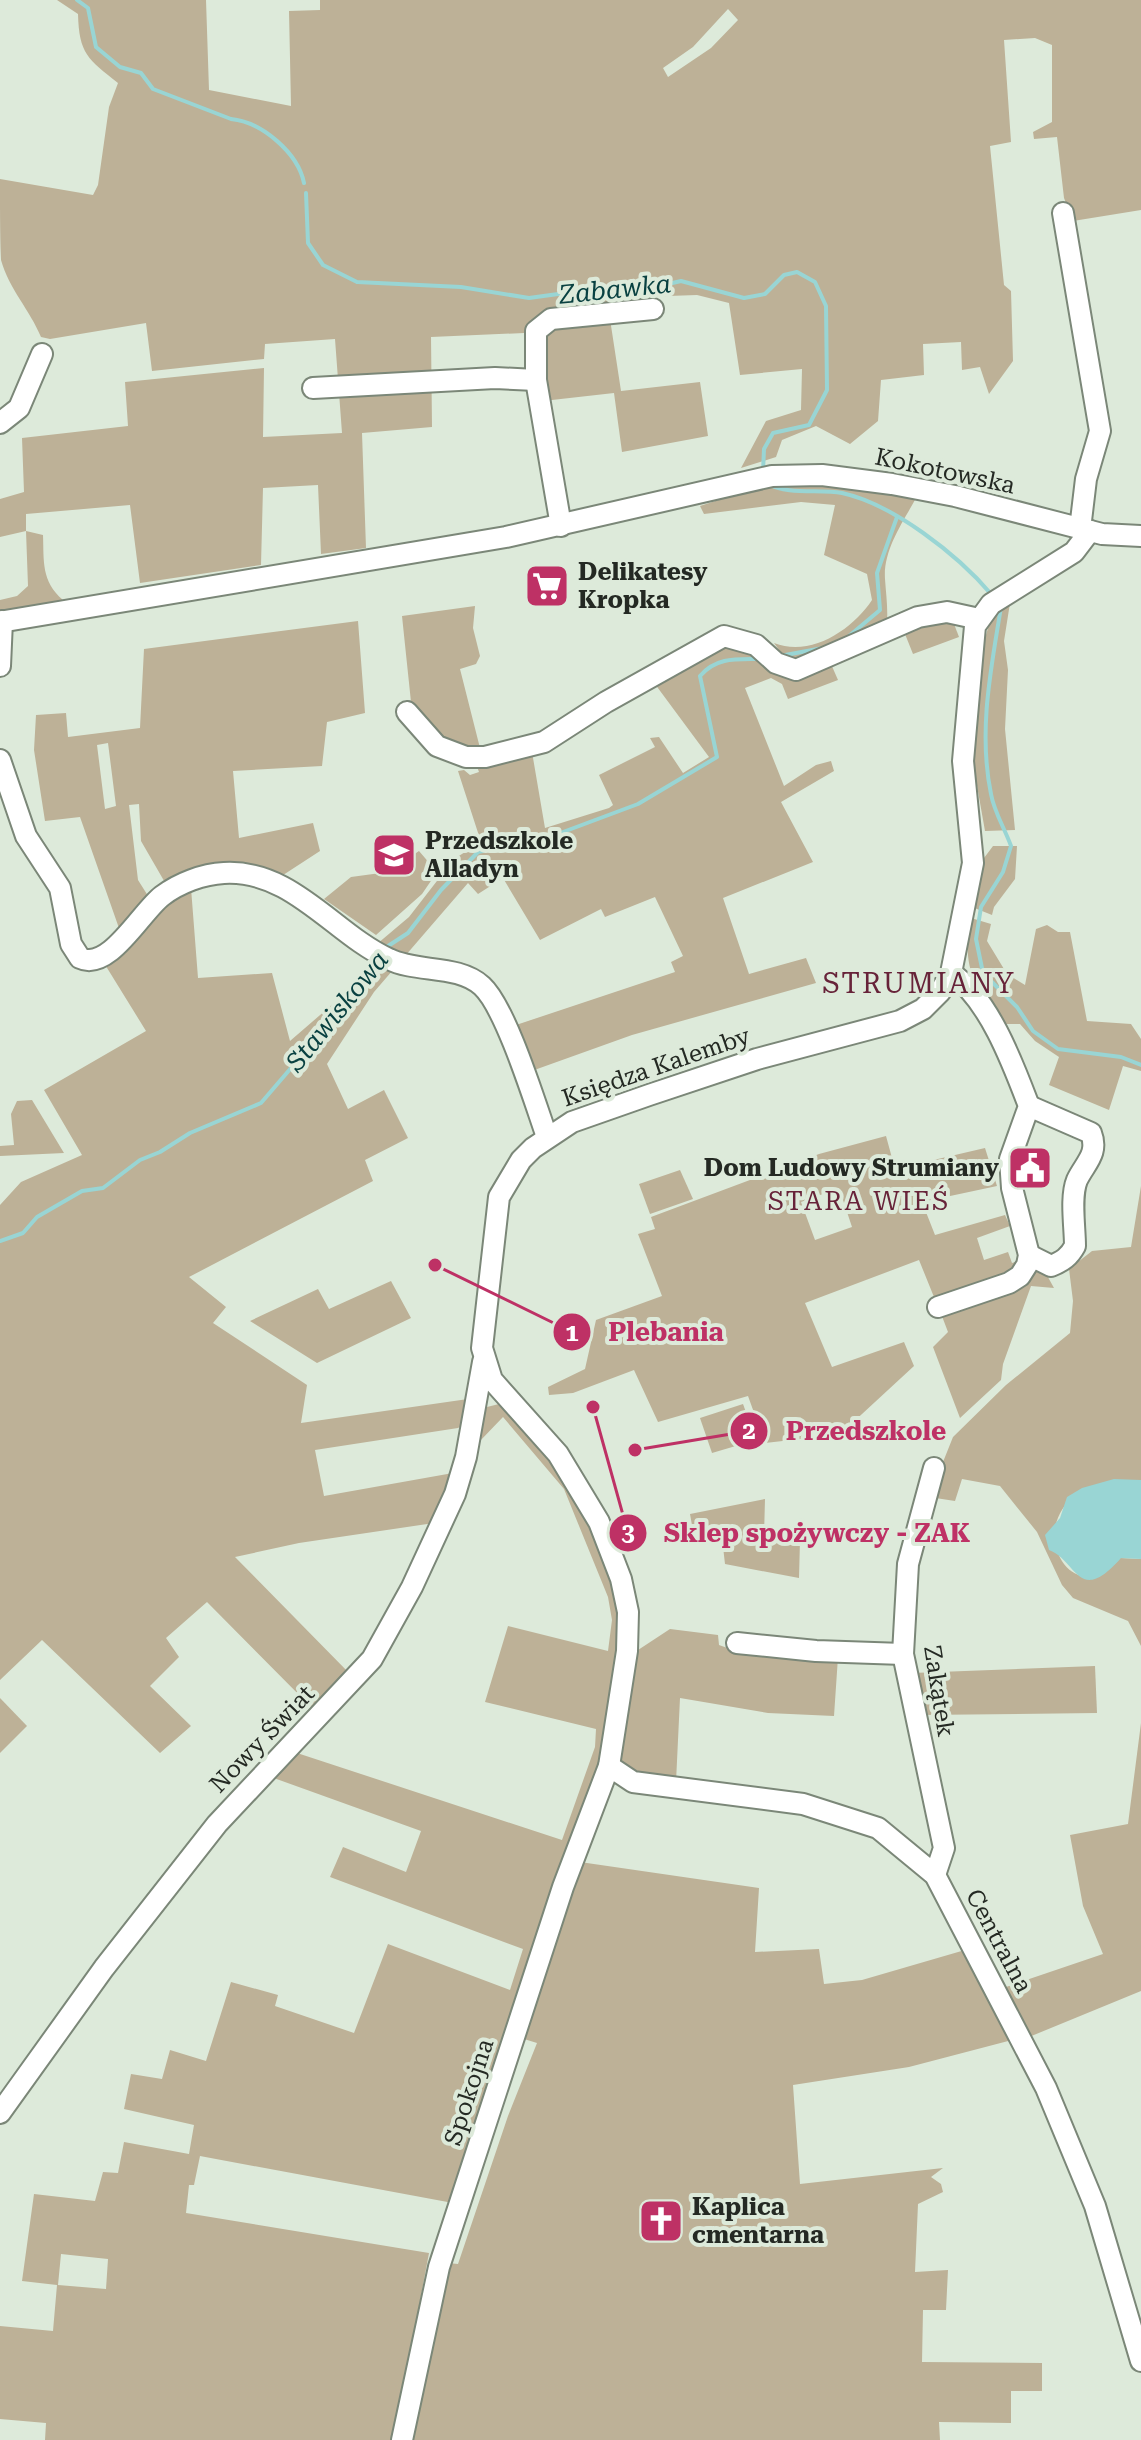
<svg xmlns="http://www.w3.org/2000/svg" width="1141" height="2440" font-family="'Roboto Serif',serif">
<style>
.green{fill:#bdb197;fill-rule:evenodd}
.water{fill:#99d5d4}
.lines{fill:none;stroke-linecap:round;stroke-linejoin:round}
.stream{stroke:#99d5d4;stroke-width:4}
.minor-casing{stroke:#7b8778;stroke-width:24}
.minor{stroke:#fff;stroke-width:20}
.labels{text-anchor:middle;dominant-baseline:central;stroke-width:8;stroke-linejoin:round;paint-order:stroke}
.street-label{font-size:24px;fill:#242923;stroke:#ddeada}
.poi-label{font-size:24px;font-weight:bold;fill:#242923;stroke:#ddeada;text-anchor:start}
.water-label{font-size:26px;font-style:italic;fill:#094141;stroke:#ddeada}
.neighbourhood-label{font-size:26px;letter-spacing:2px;fill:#672339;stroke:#ddeada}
.quarter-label{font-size:28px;letter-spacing:2px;fill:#672339;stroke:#ddeada}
.leader{fill:none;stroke:#be3165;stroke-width:3}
.callout-dot{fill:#be3165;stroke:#ddeada;stroke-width:3}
.mark-label{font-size:24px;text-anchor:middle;font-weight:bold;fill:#fff}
.callout-label{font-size:26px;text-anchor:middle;font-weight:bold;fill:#be3165;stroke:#ddeada;stroke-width:8;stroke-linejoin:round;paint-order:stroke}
</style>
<rect width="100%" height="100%" fill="#ddeada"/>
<g class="green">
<path d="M57,0H206L209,90L291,106L289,11L320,10V0H1141V210L1073,221L1064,198L1057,137L1034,139L1033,132L1052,122V45L1035,38L1004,40L1011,142L990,146L1004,285L1011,291L1013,361L989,394L980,367L962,370L961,342L923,344L924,375L881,380L878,421L850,444L816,426L782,440L776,457L741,468L766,421L801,410L802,369L740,375L729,303L697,295L639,297L625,306L530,324L524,333L431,337L432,427L362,433L366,548L321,554L318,485L263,488L261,565L140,583L130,505L26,514V531L43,535C44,561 41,581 63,600L0,611V600L17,596L28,586L26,531L0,537V499L24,492L22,438L128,426L125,382L264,368L263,437L342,433L335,339L265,344L264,359L152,371L146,323L50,339L41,337C30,310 9,289 1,260C0,237 0,203 0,179L93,195L98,185L109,107L118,83C88,59 79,54 78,14ZM728,9L738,20L711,48L668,77L663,68L693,47Z"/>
<polygon points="610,319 621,391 700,382 708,436 622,452 614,393 543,401 542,327"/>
<path d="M801,481L917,496C904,521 883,549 885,579C886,594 888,607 887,623L810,662L785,658L774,643C811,658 853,629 872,600L867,574L824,555L835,505L801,502L704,514L700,506L758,487Z"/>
<polygon points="1010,603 1004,641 1008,670 1005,729 1015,830 985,831 973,763 984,642 990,621"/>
<polygon points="475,606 473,628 480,656 476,664 460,669 481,752 446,744 411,702 402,616"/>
<polygon points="951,616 959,637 913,654 903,629"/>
<path d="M358,621L365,713L327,722L322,766L233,771L239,838L313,823L320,851L277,879L167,886L141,841L139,804L129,805L138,880L150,899L120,931L80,817L45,821L34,750L36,715L66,713L68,737L140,728L144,649ZM108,743L116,806L105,809L97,745Z"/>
<polygon points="746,645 770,668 831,664 838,680 788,699 782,684 771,678 745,688 784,786 816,765 831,761 834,771 781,802 813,862 723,898 749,974 806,958 816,983 632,1035 526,1073 510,1027 675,972 671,962 683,956 655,897 605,917 601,909 540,940 503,878 478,894 468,883 374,992 327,1064 348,1109 384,1090 408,1138 365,1160 373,1181 189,1277 226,1307 213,1323 307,1385 301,1423 468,1399 465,1424 458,1428 315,1450 324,1496 453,1473 434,1523 299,1543 235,1557 351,1675 317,1713 207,1602 166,1638 179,1657 150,1686 191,1726 160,1753 42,1640 0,1680 0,1205 21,1182 82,1155 44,1090 146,1031 104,963 172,895 191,888 198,978 272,973 290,1041 349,990 380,947 377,944 409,917 454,859 481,842 458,771 464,770 470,775 479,772 476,764 532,752 545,828 609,808 613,805 599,775 655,747 650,738 659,737 683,773 709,757 652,680 705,648"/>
<polygon points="993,846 1017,846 1015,879 994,907 992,915 972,907 984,858"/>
<polygon points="419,851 437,872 422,894 376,935 324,899 351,877 388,872"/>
<path d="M971,918L991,924L987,941L1007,974L1025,985L1036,929L1047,925L1058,932H1070L1087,1021L1131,1024L1141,1039V1071L1123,1066L1109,1110L1049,1085L1059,1057L1035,1041L1020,1024H999C974,984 961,966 971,918Z"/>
<polygon points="32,1100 64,1153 0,1156 0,1146 14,1145 11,1114 17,1101"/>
<path d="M886,1136L895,1169L985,1148L997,1186L922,1202L935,1235L1005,1215L1010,1226L977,1238L984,1260L1008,1252L1012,1263L1024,1259L1021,1268L936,1302L919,1260L805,1303L832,1367L904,1342L914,1366L849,1426L827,1436L765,1443L748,1396L658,1422L634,1370L573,1393L549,1395L548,1387L585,1369L596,1320L662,1296L638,1234L655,1229L651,1217L819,1154ZM839,1188L852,1227L815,1240L801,1202Z"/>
<polygon points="680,1170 693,1199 650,1214 639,1184"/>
<path d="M1141,1186V1480C999,1476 1062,1629 1120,1558L1141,1559V1646L1128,1621L1073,1598L1062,1585L1037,1532L1000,1486L962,1479L955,1501L929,1497L953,1437L1006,1385L1070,1333L1073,1301L1069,1269L1092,1251L1131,1247Z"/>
<polygon points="1031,1266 1044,1270 1054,1288 1031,1286 1003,1364 1001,1380 960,1418 933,1347 948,1332 940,1311"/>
<polygon points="391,1281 411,1318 317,1363 250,1321 318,1289 329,1309"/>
<path d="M499,1404L544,1450L570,1487L593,1532L614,1589L621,1629L602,1758L453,2203L200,2156L194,2185H189L186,2213L429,2253L394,2440H45L46,2423L0,2419V2326L53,2331L57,2285L22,2281L34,2194L95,2201L103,2172L118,2173L124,2142L189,2154L194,2125L124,2109L131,2074L162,2079L170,2050L206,2061L231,1982L278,1995L275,2006L354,2033L388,1944L510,1990L523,1949L330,1877L343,1847L406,1872L421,1831L271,1777L294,1752L562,1840L595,1747L596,1729L485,1702L508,1626L608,1651L612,1620L608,1597L564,1489L503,1417L479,1442L483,1408ZM61,2254L108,2259L106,2289L58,2285Z"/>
<polygon points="743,1404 756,1440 712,1453 700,1418"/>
<polygon points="765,1499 764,1536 800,1540 799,1578 725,1564 722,1538 695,1542 690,1514"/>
<path d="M670,1629L718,1635L719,1645L747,1655L764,1652L838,1657L834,1716L768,1713L680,1698L676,1782C653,1779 633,1775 616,1759L635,1652Z"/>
<polygon points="1095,1666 1097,1713 920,1715 912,1673"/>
<polygon points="0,1698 27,1726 0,1753"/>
<polygon points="1141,1723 1141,1991 1029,2037 1006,1987 1103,1954 1083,1906 1070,1835 1128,1824"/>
<polygon points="580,1862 759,1888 755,1952 819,1949 824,1984 862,1980 965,1950 1012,2040 909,2067 793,2085 800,2184 943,2168 931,2177 941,2184 943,2192 918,2204 915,2272 948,2270 946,2310 923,2310 922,2362 1042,2363 1042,2391 1011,2391 1011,2423 939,2422 940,2440 409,2440 448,2263 458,2264 508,2116 537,2043 524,2039"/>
</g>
<path class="water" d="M1114,1479L1141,1480V1559L1121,1558C1078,1607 1077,1560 1049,1550L1045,1535L1060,1518L1067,1497L1082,1488Z"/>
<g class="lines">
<g class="stream">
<path d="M77,0L88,8L96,47L120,67L141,73L153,89L231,119C262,122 298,153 304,183"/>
<polyline points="306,193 308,243 323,265 357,282 461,287 529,298 580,291 638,291 681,281 744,298 765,294 784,275 797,272 815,282 826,306 827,390 809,425 773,433 764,449 763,472"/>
<path d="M768,484C788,495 819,489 842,493C893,504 958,555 991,594"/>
<path d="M1001,607C991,669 978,731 991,794C994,812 1005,829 1011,846L1003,872L981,907L976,939L983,973L1017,1007L1033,1031L1058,1049L1121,1057L1141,1065"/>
<polyline points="849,636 880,610 877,573 897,517"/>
<polyline points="780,656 823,648"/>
<path d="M385,948L408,933L441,890L478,852L555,835L638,804L717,757L700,676C716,657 736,659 760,659"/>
<polyline points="0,1241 23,1233 37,1217 82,1191 103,1188 140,1160 160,1152 190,1133 261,1103 364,983 376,961"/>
</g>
<g class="minor-casing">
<g id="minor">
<polyline points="1063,213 1100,431 1086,479 1080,529"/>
<polyline points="313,388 495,378 536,380"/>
<polyline points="0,423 19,408 42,354"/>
<polyline points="561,526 536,380 536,331 551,319 653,309"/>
<polyline points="0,622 506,537 772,476 822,475 892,484 955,496 1102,534 1141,536"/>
<polyline points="0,666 2,621"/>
<polyline points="407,712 437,746 466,757 485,757 544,742 606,702 724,636 756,645 776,663 796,670 918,617 947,612 979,619"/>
<path d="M0,760L26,836L60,888L71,944L80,958C109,972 141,912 162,896C179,883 203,874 224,873C292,869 334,934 389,959C416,973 458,964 482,986C506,1008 535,1103 547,1137"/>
<path d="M1029,1106L1091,1133C1099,1154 1085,1163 1077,1180C1070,1197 1075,1227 1075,1246C1069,1257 1063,1261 1051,1266L1029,1255"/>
<path d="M938,1307L1009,1283L1020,1276L1027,1265L1029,1255L1012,1188L1010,1159L1029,1106C1013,1064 989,999 951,973"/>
<polyline points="934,1468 908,1564 903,1654 944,1848 935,1875"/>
<polyline points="737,1643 816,1651 903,1654"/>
<polyline points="609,1766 633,1782 803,1804 878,1828 935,1875 1046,2088 1095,2206 1141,2361"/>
<polyline points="0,2113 104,1968 217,1824 372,1659 412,1587 455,1494 466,1457 483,1362"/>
<polyline points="402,2440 439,2267 563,1887 609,1766 627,1651 628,1612 621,1579 599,1522 558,1454 492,1380 482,1348 499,1197 521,1160 533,1148 572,1122 649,1095 757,1059 900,1021 923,1009 940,992 951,973 973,863 963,761 975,626 991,604 1074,552 1090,531"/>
</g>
</g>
<use href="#minor" class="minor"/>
</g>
<defs>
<g id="supermarket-square" transform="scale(2.3)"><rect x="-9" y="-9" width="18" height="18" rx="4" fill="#be3165" stroke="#ddeada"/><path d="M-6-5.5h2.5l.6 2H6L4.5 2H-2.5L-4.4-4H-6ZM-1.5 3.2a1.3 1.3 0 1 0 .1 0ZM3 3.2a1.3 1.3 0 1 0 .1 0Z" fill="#fff"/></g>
<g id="school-square" transform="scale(2.3)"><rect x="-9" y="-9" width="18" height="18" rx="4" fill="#be3165" stroke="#ddeada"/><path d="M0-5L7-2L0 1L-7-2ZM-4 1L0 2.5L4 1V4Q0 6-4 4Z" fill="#fff"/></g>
<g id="civic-square" transform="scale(2.3)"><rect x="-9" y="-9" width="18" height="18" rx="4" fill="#be3165" stroke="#ddeada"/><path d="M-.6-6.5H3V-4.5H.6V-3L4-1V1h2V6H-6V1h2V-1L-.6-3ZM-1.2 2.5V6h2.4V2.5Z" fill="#fff"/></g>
<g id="church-square" transform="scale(2.3)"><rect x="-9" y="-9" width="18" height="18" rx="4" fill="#be3165" stroke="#ddeada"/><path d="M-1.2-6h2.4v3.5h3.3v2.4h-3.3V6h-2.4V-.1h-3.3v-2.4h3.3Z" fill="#fff"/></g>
</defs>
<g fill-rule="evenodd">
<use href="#supermarket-square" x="547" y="586"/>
<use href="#school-square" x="394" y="855"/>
<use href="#civic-square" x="1030" y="1168"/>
<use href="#church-square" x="661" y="2221"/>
</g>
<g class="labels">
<g class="street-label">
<text transform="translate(945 471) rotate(12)">Kokotowska</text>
<text transform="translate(656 1067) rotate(-19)">Księdza Kalemby</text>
<text transform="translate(939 1691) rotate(81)">Zakątek</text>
<text transform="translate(262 1739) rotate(-46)">Nowy Świat</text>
<text transform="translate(999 1941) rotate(62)">Centralna</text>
<text transform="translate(469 2092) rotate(-72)">Spokojna</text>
</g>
<g class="poi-label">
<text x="578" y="572">Delikatesy<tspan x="578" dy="28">Kropka</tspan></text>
<text x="425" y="841">Przedszkole<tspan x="425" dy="28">Alladyn</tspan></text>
<text x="999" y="1168" text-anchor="end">Dom Ludowy Strumiany</text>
<text x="692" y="2207">Kaplica<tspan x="692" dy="28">cmentarna</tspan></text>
</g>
<g class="water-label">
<text transform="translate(615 289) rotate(-6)">Zabawka</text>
<text transform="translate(337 1011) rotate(-51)">Stawiskowa</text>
</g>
<g class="neighbourhood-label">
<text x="859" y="1201">STARA WIEŚ</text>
</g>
<g class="quarter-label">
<text x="919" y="983">STRUMIANY</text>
</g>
</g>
<path class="leader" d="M435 1265L572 1332M635 1450L749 1431M593 1407L628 1533"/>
<g class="callout-dot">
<circle cx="435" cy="1265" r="8"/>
<circle cx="635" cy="1450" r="8"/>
<circle cx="593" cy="1407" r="8"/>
<circle cx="572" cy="1332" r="20"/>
<circle cx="749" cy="1431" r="20"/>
<circle cx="628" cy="1533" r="20"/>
</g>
<g class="mark-label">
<text x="572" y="1341">1</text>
<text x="749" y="1439">2</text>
<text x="628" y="1541">3</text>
</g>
<g class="callout-label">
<text x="666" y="1341">Plebania</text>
<text x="866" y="1440">Przedszkole</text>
<text x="817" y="1542">Sklep spożywczy - ZAK</text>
</g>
</svg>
